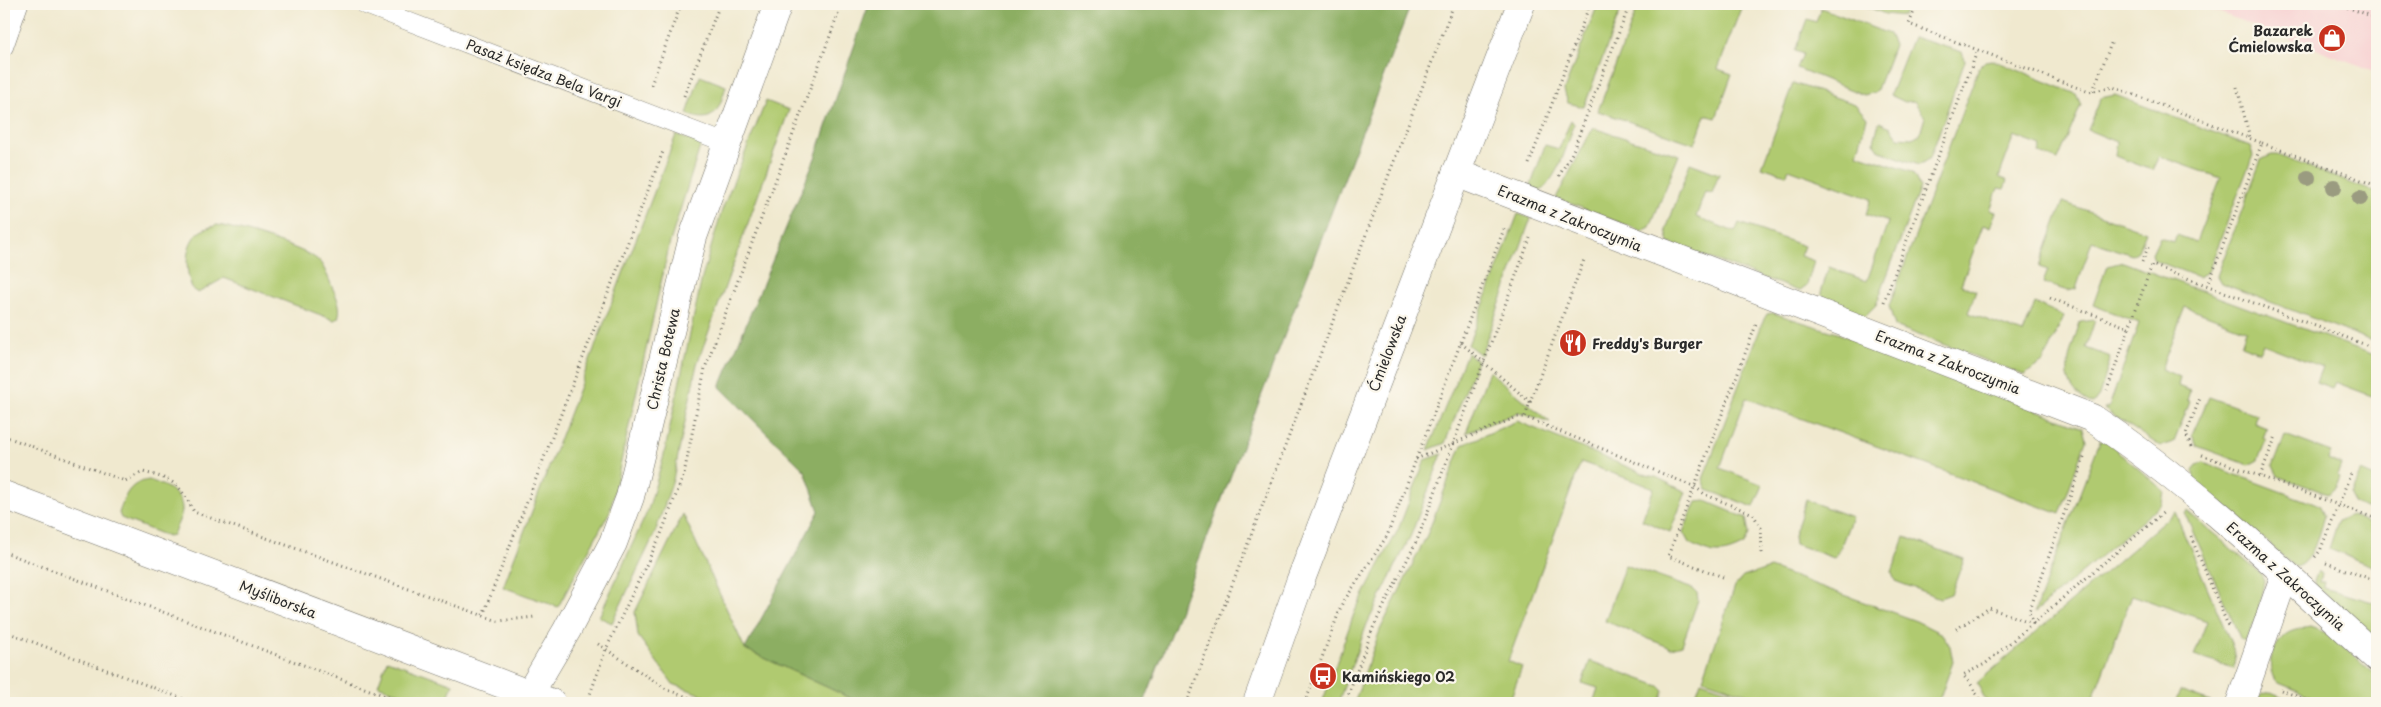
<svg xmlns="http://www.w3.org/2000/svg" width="2381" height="707" font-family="'Playpen Sans',sans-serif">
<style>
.built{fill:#f7cfd0}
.green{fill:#b0ca70;stroke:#6e7a4e}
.forest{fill:#8cae62;stroke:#5c6c46}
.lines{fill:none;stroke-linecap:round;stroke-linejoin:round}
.lane-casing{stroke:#706e64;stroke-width:19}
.street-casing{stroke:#706e64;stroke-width:29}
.path{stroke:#706e64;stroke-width:3;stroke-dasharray:1 4;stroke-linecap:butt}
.lane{stroke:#fff;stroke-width:18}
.street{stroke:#fff;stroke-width:28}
.tree{fill:#9a9b80}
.labels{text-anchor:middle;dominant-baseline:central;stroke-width:4.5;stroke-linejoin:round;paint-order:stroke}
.poi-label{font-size:14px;font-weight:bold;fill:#2b2b2b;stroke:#fbf7ec;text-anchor:start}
.street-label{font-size:14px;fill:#2b2b2b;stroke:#fbf7ec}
</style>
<rect width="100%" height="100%" fill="#fbf7ec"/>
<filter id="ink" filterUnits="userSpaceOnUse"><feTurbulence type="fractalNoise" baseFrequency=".02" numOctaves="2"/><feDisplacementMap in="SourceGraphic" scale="10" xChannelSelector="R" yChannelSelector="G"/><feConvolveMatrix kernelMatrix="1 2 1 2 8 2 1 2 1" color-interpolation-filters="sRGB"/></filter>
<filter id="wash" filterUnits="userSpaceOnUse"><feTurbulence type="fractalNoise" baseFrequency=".0096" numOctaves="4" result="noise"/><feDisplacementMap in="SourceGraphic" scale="20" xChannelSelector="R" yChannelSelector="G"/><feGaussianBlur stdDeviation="1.12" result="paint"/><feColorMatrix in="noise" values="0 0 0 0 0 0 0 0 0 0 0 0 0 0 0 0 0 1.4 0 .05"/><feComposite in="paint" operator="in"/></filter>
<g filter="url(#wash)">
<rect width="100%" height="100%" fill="#f0e9cf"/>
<polygon class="built" points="2197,4 2377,4 2377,72"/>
<g class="green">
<polygon points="1598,4 1623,4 1584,107 1568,103 1564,90"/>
<polygon points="1639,4 1749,4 1747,9 1741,8 1718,69 1732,74 1716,118 1705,115 1695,144 1598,111"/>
<polygon points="1861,4 1909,4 1904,16 1885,14"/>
<polygon points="1821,8 1889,34 1894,45 1876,92 1864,95 1797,68 1803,54 1795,51 1807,19 1816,22"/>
<polygon points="1913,37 1962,52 1965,61 1930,158 1919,165 1880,151 1874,142 1879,122 1891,127 1898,137 1912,138 1920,134 1925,117 1914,101 1905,102 1890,95"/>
<polygon points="1993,60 2076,94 2081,105 2058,160 2039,153 2041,146 2014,136 1999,177 2007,181 2004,189 1998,188 1990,210 1996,212 1990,227 1983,225 1961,285 1976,291 1968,313 2023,333 2035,303 2064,316 2043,362 2024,375 1895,326 1889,306 1979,67 1985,61"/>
<path d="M700,76L726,86C719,109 715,126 687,114Z"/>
<polygon points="1793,83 1855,104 1867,118 1857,154 1912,172 1920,187 1876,305 1865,316 1824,300 1821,292 1829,267 1867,281 1888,222 1866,214 1871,199 1789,169 1786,175 1762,167"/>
<polygon points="2115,95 2250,146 2253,155 2208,272 2198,277 2154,260 2152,254 2160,237 2174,242 2177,235 2196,242 2221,178 2159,156 2152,170 2115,156 2117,142 2088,130 2101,98"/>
<polygon points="766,101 789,110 697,364 673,480 655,533 612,623 599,617 648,510 663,459 702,278 722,210"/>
<path d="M1571,120L1574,124C1567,147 1559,175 1540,192L1530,188L1545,145L1559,149Z"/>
<polygon points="1593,128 1679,155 1650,227 1642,231 1556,198"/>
<polygon points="676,135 701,144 670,242 610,511 558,607 503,587"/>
<polygon points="2271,155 2277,155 2377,193 2377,343 2221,283 2217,276 2261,160"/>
<polygon points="1690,163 1719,174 1712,193 1705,192 1696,217 1735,232 1739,223 1804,246 1800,256 1814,261 1807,285 1799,291 1669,243 1666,230"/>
<polygon points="2063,202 2146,232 2138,251 2132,255 2092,241 2076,289 2068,291 2043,283 2048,270 2039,267"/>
<polygon points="1518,214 1531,218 1481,355 1468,345"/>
<path d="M217,225C234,227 308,249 319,261C325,268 329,280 333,289C337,298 342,307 338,318L334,320L224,278L198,293L193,290C185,273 183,242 201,231C206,228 212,227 217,225Z"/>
<polygon points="2123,262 2377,356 2377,398 2335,382 2332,388 2316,382 2322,367 2263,344 2259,352 2241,345 2246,330 2185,307 2161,369 2180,377 2178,386 2190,391 2187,400 2190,402 2174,442 2160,446 2104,409 2109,407 2139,323 2093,305 2107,266"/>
<polygon points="1773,313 1837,333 2083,428 2086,440 2060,514 1746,398 1720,468 1763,485 1754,507 1707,490 1703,479 1764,319 1767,314"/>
<path d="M2095,320L2086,348L2111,357L2099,396L2093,404C2053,386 2070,355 2080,322Z"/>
<polygon points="1467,353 1477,361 1445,443 1428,450"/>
<polygon points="1489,371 1550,422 1519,412 1466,433"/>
<polygon points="2209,397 2256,414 2254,423 2267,428 2263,438 2266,440 2258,460 2249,465 2197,446 2192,435"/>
<polygon points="1517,421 1647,475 1656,477 1686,492 1670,532 1642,520 1654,488 1581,462 1508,661 1522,667 1509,703 1354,703 1380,630 1427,535 1462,445"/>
<polygon points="2285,435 2331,452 2328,459 2341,465 2337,475 2340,477 2336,487 2328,494 2278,476 2273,466"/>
<polygon points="2100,441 2106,441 2164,491 2162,504 2034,613"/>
<polygon points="1442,454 1411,535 1367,624 1338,703 1322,703 1355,611 1398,530 1425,460"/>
<path d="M2204,463L2320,506L2324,516C2319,531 2313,565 2295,567L2194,478L2193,470L2197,465Z"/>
<polygon points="2361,471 2377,478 2377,512 2353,503 2351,494"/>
<path d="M149,480C163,485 183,492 182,511C181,519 175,528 173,535L167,536L121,518L119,513C125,495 129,483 149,480Z"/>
<polygon points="1806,500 1852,517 1839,551 1834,558 1795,544 1794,536"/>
<path d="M1706,501L1746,518L1749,534L1744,545C1721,557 1712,555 1689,543L1683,532L1696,502Z"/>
<path d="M2187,511L2261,574L2264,580C2261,601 2257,622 2245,640H2241L2185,513Z"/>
<polygon points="2175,512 2231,643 2236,658 2234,668 2194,656 2207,621 2132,595 2091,703 1987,703 1977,683"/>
<polygon points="683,514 745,649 861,703 723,703 673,684 638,636 635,612"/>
<polygon points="2350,515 2377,526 2377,568 2329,549 2338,521"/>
<polygon points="1905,537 1964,559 1951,594 1940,598 1895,581 1892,572"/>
<polygon points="1625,565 1693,589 1697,593 1698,600 1682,645 1671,648 1605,621"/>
<polygon points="1770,568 1916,621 1942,634 1950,646 1953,662 1938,703 1774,703 1703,679 1735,586 1743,577"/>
<polygon points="2318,571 2322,574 2320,582 2325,582 2324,588 2376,603 2377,599 2377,640 2316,586 2314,581"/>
<path d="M2310,627L2329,634L2377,676V703H2328L2279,683C2264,671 2271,650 2283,637C2289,630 2301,629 2310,627Z"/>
<polygon points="387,660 453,684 446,703 426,703 378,685"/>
<polygon points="1590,661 1659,686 1664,691 1660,703 1593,703 1598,688 1582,683"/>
<polygon points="1701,681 1766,703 1693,703"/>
<polygon points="2180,691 2213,703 2175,703"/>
<polygon points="2271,692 2297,703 2255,703 2263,694"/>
</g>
<polygon class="forest" points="869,4 1411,4 1144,703 861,703 745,649 819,511 805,471 720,387 815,158"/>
</g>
<g filter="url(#ink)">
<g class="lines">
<g class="lane-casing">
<g id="lane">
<polyline points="363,4 726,143"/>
<polyline points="4,47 19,4"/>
</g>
</g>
<g class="street-casing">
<g id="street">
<path d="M1456,173L2092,418C2196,487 2286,575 2377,658"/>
<polyline points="4,495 552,703"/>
<polyline points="524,703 567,630 613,543 630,497 693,237 778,4"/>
<polyline points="1257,703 1300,582 1521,4"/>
<polyline points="2240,703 2285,574"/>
</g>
</g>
<g class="path">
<polyline points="1917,4 1909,24 2089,92 2113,87 2262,143 2208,285"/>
<polyline points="2338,4 2377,18"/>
<polyline points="651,85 681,4"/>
<polyline points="2237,87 2250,138"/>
<polyline points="2093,91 2112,41"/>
<polyline points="684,96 720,4"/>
<polyline points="2262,143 2377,186"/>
<polyline points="1529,164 1590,4"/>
<polyline points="1559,176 1572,153 1630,4"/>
<polyline points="2142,262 2149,245"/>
<polyline points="2050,298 2129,328 2107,390"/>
<polyline points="1884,302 1978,49"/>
<polyline points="2129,328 2152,265 2377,349"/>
<polyline points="1461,343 1530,402 1525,417 1695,487 1706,495 1753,514 1761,528 1762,554"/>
<polyline points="1530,402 1585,257"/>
<path d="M4,436L125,481L143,472C175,480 179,483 194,512L498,621L535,617"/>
<polyline points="2191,447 2186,434 2200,398"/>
<polyline points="2202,455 2377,519"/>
<polyline points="1416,459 1517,417 1525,417"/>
<polyline points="2260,476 2276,436"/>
<polyline points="2191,537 2229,628"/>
<polyline points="4,552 404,703"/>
<polyline points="2315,557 2320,551 2351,473"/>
<polyline points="2326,563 2377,581"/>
<polyline points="1723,577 1668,556 1756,325"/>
<polyline points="483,615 664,149"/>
<polyline points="1956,629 1989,608 2033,623 2029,612 2085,455"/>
<polyline points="4,631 194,703"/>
<polyline points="598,644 668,690 704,703"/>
<polyline points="2281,690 2314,703"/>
<polyline points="587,703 606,649 661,534 684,474 705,368 842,4"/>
<polyline points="1187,703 1454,4"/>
<polyline points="1305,703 1342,604 1387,536 1504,229"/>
<polyline points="1345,703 1373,628 1418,538 1530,238"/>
<polyline points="1981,703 1973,687 1963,675 1985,664 2164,512"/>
</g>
<use href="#lane" class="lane"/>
<use href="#street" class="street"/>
</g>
<g class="tree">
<circle cx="2308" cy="178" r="8"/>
<circle cx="2334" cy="187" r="8"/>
<circle cx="2360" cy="198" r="8"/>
</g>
</g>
<defs>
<g id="shop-disc" transform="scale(1.4375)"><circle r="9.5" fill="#c8321e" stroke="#fbf7ec"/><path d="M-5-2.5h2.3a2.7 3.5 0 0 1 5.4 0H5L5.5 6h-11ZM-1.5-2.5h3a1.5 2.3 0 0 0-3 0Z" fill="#fff"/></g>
<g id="restaurant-disc" transform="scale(1.4375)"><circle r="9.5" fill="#c8321e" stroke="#fbf7ec"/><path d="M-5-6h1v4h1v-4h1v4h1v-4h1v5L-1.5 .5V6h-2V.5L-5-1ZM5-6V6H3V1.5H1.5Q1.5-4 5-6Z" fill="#fff"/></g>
<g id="bus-disc" transform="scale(1.4375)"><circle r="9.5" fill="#c8321e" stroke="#fbf7ec"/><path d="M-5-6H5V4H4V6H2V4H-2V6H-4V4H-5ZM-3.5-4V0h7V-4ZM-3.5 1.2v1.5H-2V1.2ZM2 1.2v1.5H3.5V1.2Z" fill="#fff"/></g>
</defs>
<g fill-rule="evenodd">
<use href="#shop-disc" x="2332" y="38"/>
<use href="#restaurant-disc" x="1573" y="343"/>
<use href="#bus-disc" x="1323" y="676"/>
</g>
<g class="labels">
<g class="poi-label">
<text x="2313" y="30" text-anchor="end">Bazarek<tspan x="2313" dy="16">Ćmielowska</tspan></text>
<text x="1592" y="343">Freddy's Burger</text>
<text x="1342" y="676">Kamińskiego 02</text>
</g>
<g class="street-label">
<text transform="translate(544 73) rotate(21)">Pasaż księdza Bela Vargi</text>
<text transform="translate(1570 218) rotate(22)">Erazma z Zakroczymia</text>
<text transform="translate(1387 353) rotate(-69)">Ćmielowska</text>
<text transform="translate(663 359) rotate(-77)">Christa Botewa</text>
<text transform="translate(1948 362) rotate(21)">Erazma z Zakroczymia</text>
<text transform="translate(2286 576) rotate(42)">Erazma z Zakroczymia</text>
<text transform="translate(278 599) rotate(21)">Myśliborska</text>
</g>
</g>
<rect width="2381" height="707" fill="none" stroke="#fbf7ec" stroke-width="20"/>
</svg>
